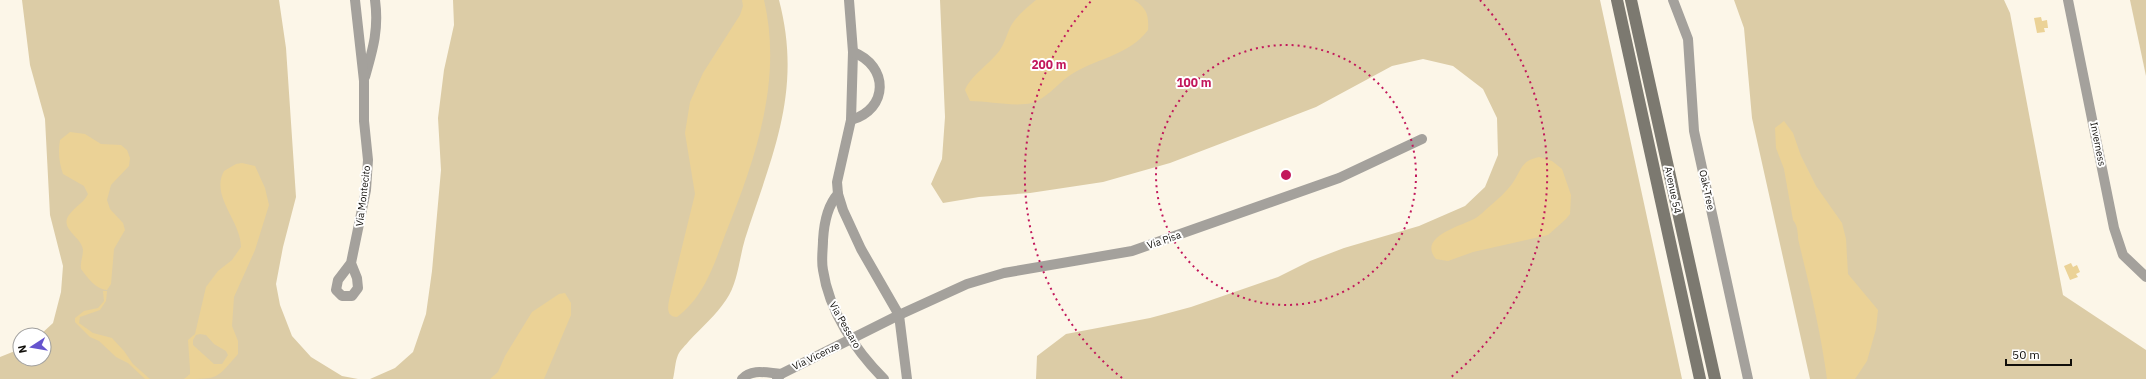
<svg xmlns="http://www.w3.org/2000/svg" width="2146" height="379" font-family="'IBM Plex Sans',sans-serif">
<style>
.green{fill:#dccca6}
.water{fill:#ebd296;fill-rule:evenodd}
.lines{fill:none;stroke-linecap:round;stroke-linejoin:round}
.street{stroke:#a4a19c;stroke-width:10}
.secondary{stroke:#7c7970;stroke-width:12}
.ring{fill:none;stroke:#c2185b;stroke-width:2;stroke-dasharray:2 4}
.labels{text-anchor:middle;dominant-baseline:central;stroke-width:4;stroke-linejoin:round;paint-order:stroke}
.street-label{font-size:10px;fill:#110f0b;stroke:#fff}
.centre{fill:#c2185b;stroke:#fff;stroke-width:2}
.ring-label{font-size:12px;text-anchor:middle;font-weight:bold;fill:#c2185b;stroke:#fff;stroke-width:4;stroke-linejoin:round;paint-order:stroke}
</style>
<rect width="100%" height="100%" fill="#fcf6e8"/>
<g class="green">
<polygon points="22,0 279,0 286,48 296,197 283,247 276,284 280,305 292,336 311,357 342,376 358,379 0,379 0,357 20,349 20,359 44,359 44,335 40,335 53,323 61,292 63,266 50,215 45,119 30,65"/>
<path d="M453,0H779C803,91 772,155 745,239C739,259 738,283 726,300C716,315 701,328 689,341C686,345 680,350 678,355C675,362 675,371 673,379H370L395,368L413,352L426,314L432,271L441,170L438,118L444,70L454,25Z"/>
<polygon points="940,0 1600,0 1682,379 1036,379 1037,356 1066,334 1150,318 1191,307 1278,277 1310,261 1344,248 1419,226 1465,206 1485,187 1498,155 1497,118 1483,89 1453,66 1423,59 1392,66 1316,107 1170,163 1103,182 1030,193 979,197 943,203 931,184 942,159 945,117"/>
<polygon points="1734,0 2004,0 2010,13 2063,295 2146,350 2146,379 1810,379 1752,118 1744,28"/>
<polygon points="2130,0 2146,0 2146,76"/>
</g>
<g class="water">
<path d="M742,0H764C783,81 755,160 725,235C714,265 704,297 677,317C665,317 668,305 670,296L695,194L685,133L690,102L703,73L740,15L743,6Z"/>
<path d="M1036,0H1134C1147,8 1149,16 1148,30C1129,56 1093,59 1069,76C1056,85 1046,99 1032,103C1013,107 989,101 970,101L965,90C971,75 990,64 1000,50C1004,44 1006,37 1009,30C1014,18 1026,8 1036,0Z"/>
<polygon points="2041,17 2042,21 2047,20 2048,28 2044,28 2045,32 2037,33 2034,18"/>
<path d="M1784,121L1793,133L1801,156L1816,186L1842,223L1846,239L1848,274L1878,310L1876,329L1867,361L1855,379H1827C1821,333 1810,288 1799,243C1797,235 1799,227 1793,220L1784,169L1776,148L1775,128Z"/>
<path d="M70,132L85,134L101,144L121,145L127,150L130,158L129,166L111,185L107,200L110,209L123,223L125,230L114,249L111,284L107,290C95,289 88,278 81,269C80,262 83,257 83,250C82,237 59,229 69,215C75,206 84,203 88,194L84,186L63,174C59,162 58,152 60,140Z"/>
<path d="M1539,157L1552,161L1562,169L1571,195L1570,214L1566,219L1548,235L1473,252L1448,261L1436,259C1417,237 1461,226 1474,219C1480,216 1485,210 1490,206C1498,199 1506,192 1512,184C1522,170 1520,161 1539,157Z"/>
<path d="M242,163L255,166L265,188L269,205L255,250L234,297L232,326L238,341V354C216,379 219,379 184,379L190,374V369L188,340L195,334L206,287L218,271L232,260L241,247C241,221 210,196 224,171L236,164ZM200,334L206,335L214,344L226,351L228,355L222,364H214L193,345V340L196,335Z"/>
<polygon points="2071,263 2073,267 2077,265 2080,272 2076,274 2078,277 2070,280 2064,266"/>
<polygon points="103,291 107,291 106,301 100,310 80,317 79,323 93,333 112,338 124,351 133,364 150,379 145,379 128,363 116,357 99,341 90,337 75,322 75,318 84,311 98,308 104,301"/>
<polygon points="565,293 571,303 571,315 544,379 490,379 498,372 505,356 532,312 559,294"/>
</g>
<g class="lines">
<g class="street">
<polyline points="849,0 853,52 851,120 837,182 838,194 843,210 861,249 899,315 907,379"/>
<polyline points="1673,0 1688,39 1694,131 1748,379"/>
<polyline points="2068,0 2114,228 2123,255 2146,277"/>
<path d="M365,77C373,49 379,29 375,0"/>
<path d="M851,120C889,109 889,66 853,52"/>
<path d="M838,194C827,206 824,223 823,240C823,249 821,261 823,270C829,311 855,350 884,379"/>
<polyline points="351,263 357,278 358,288 352,296 342,296 336,290 338,280 351,263 366,190 368,160 364,121 364,81 355,0"/>
<path d="M742,379C752,368 767,373 781,374"/>
<polyline points="777,379 781,374 899,315 967,284 1004,273 1132,251 1339,178 1422,139"/>
</g>
<g class="secondary">
<polyline points="1617,0 1700,379"/>
<polyline points="1631,0 1715,379"/>
</g>
</g>
<g class="ring">
<circle cx="1286" cy="175" r="130"/>
<path d="M1122 378A261 261 0 0 1 1092 0M1480 0A261 261 0 0 1 1450 378"/>
</g>
<g class="labels">
<g class="street-label">
<text transform="translate(2098 144) rotate(79)">Inverness</text>
<text transform="translate(1673 190) rotate(78)">Avenue 54</text>
<text transform="translate(1707 190) rotate(78)">Oak-Tree</text>
<text transform="translate(363 196) rotate(-83)">Via Montecito</text>
<text transform="translate(1164 240) rotate(-19)">Via Pisa</text>
<text transform="translate(845 325) rotate(60)">Via Pessaro</text>
<text transform="translate(816 356) rotate(-26)">Via Vicenze</text>
</g>
</g>
<circle cx="1286" cy="175" r="6" class="centre"/>
<g class="ring-label">
<text x="1049" y="69">200 m</text>
<text x="1194" y="87">100 m</text>
</g>
<g transform="translate(32 347) rotate(258)"><circle r="19" fill="#ffffff" stroke="#a09f9d"/>
<path d="M0-3L7 15L0 10L-7 15Z" fill="#6554ce"/>
<text y="-6" font-size="11" font-weight="bold" text-anchor="middle" fill="#110f0b">N</text>
</g>
<path d="M2006 359v6h65v-6" fill="none" stroke="#110f0b" stroke-width="2"/>
<text x="2012" y="359" font-size="12" fill="#110f0b" stroke="#ffffff" stroke-width="3" paint-order="stroke">50 m</text>
</svg>
